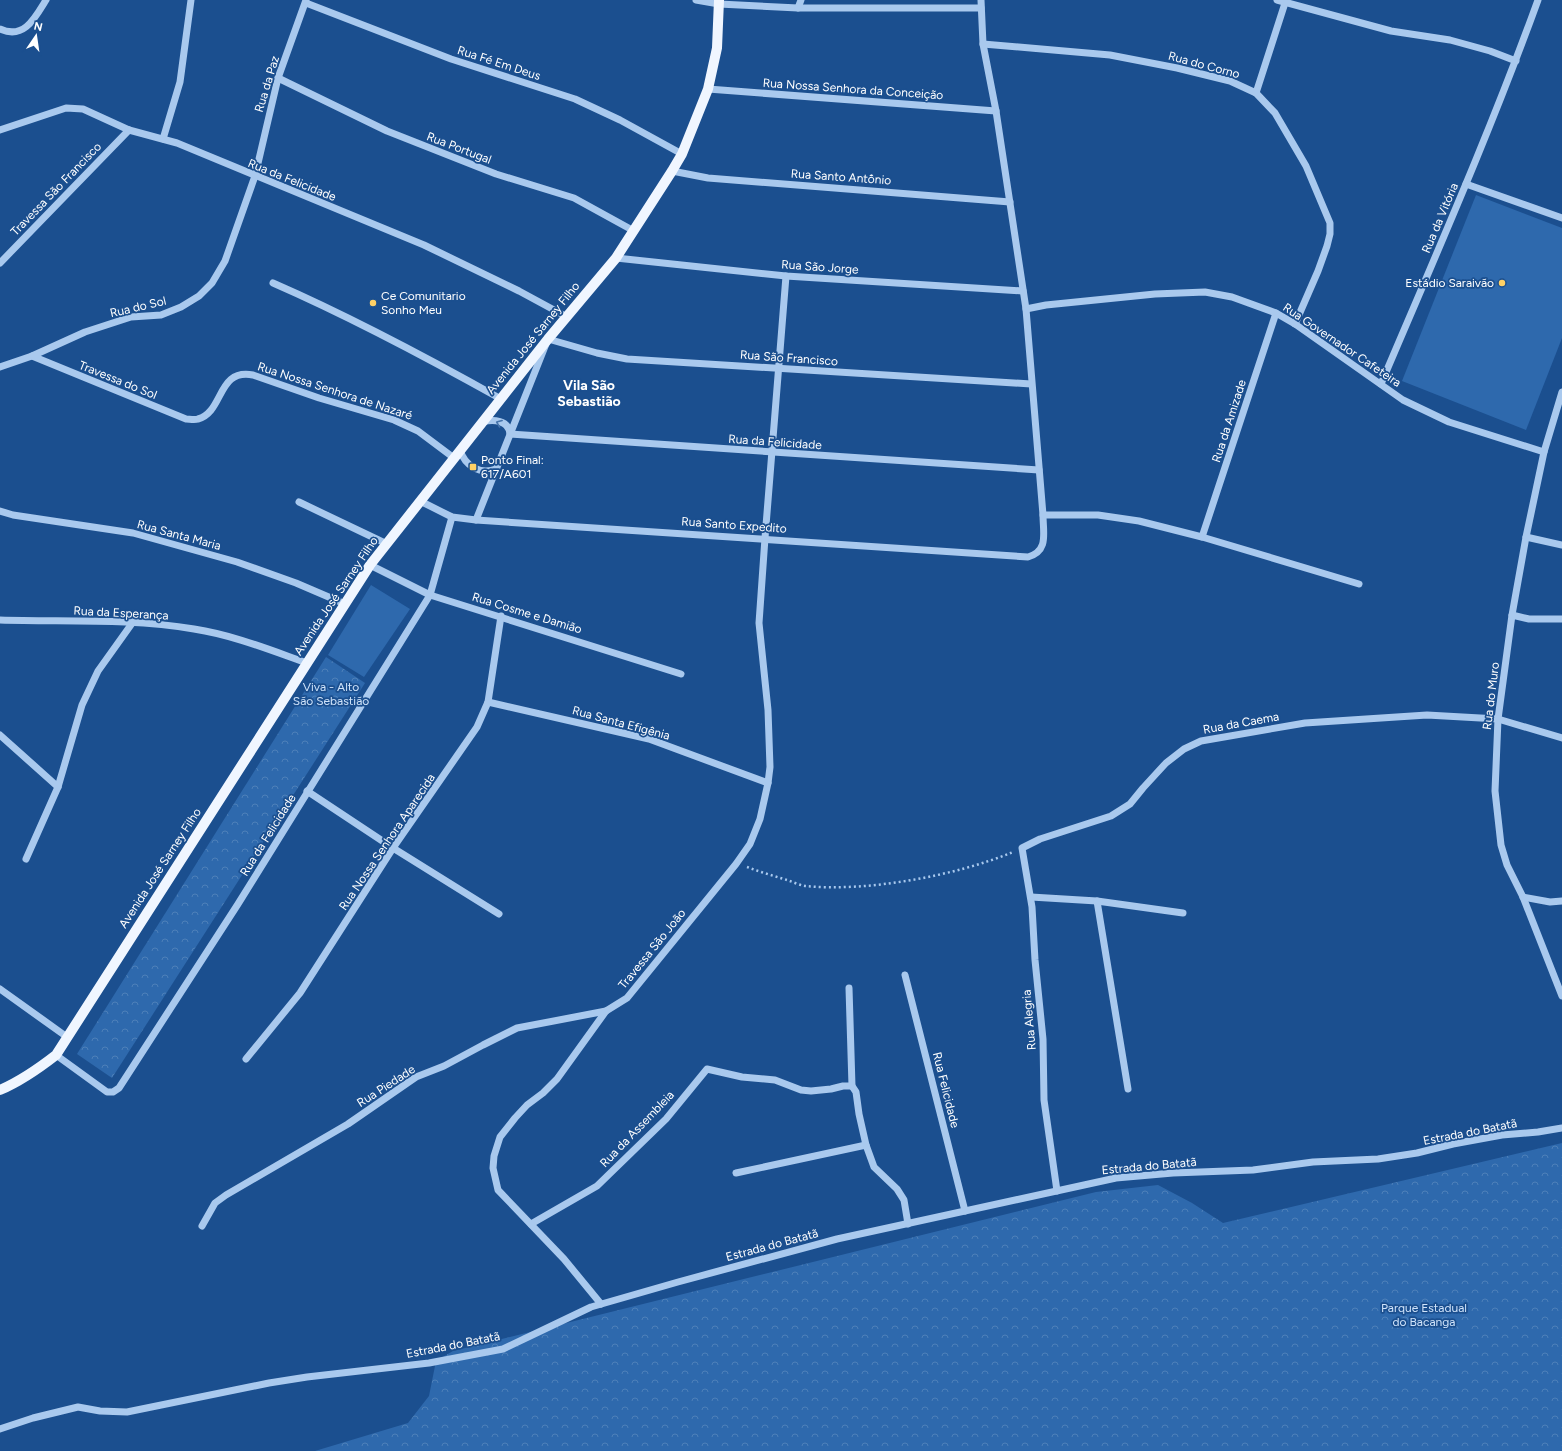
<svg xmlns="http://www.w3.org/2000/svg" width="1562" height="1451" font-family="Figtree,sans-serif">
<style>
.park{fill:url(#park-crowns)}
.pitch{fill:#2e69ad}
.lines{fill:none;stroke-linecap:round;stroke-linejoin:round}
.path{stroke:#a9c9ee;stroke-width:2.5;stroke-dasharray:2 3;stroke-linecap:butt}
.minor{stroke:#a9c9ee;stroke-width:7}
.major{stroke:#f0f6ff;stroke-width:10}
.oneway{stroke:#4674ac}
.poi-dot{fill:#ffd166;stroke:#1b4f8f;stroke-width:1.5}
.labels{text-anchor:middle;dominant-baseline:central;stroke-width:3.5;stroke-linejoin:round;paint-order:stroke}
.street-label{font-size:12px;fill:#fff;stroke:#1b4f8f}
.poi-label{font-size:12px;fill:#fff;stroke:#1b4f8f;text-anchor:start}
.park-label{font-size:12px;fill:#cfe3fa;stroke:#1b4f8f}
.quarter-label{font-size:14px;font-weight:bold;fill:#fff;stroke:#1b4f8f}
</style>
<defs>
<pattern id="park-crowns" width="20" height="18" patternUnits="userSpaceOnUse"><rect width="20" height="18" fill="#2e69ad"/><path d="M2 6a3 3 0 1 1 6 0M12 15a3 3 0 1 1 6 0" fill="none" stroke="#4d80b9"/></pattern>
</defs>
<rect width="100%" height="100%" fill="#1b4f8f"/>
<g class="park">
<polygon points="326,657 365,683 112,1078 77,1054"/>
<polygon points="1562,1143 1562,1451 315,1451 408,1423 429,1396 436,1361 453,1351 1096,1192 1158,1185 1192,1203 1223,1223"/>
</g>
<g class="pitch">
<polygon points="1476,195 1562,228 1562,338 1526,430 1402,381"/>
<polygon points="371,585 410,609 364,677 328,655"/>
</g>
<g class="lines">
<path class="path" d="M747,867C760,872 774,876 787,880C793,882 799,885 805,886C867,892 955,876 1013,852"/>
<g class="minor">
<polyline points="696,0 719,4 798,8 981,8"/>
<polyline points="1277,0 1391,31 1450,40 1490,51 1516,61"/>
<polyline points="306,3 451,59 575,99 620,120 682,154"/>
<polyline points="798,8 801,0"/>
<path d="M0,29C24,40 35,18 46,0"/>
<polyline points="983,44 1110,55 1177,68 1230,81 1256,93 1275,113 1306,166 1330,223 1330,234 1327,246 1318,271 1295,324"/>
<polyline points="278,78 387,131 496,174 574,198 634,231"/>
<polyline points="708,89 996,111"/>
<polyline points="1256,93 1285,3"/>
<polyline points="0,130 66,108 83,109 129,130 177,143 424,245 519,291 567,317"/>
<polyline points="163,139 180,82 191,0"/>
<polyline points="672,171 708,178 1010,202"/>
<polyline points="1466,184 1562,218"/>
<polyline points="616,258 786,276 1023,291"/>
<polyline points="0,263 129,130"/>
<path d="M273,283C351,317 426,357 501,399"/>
<polyline points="1026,309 1046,305 1155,294 1205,292 1232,297 1276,313 1295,324 1403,400 1449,422 1544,452"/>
<path d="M32,356L186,419C189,419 195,420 198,419C224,412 217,368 253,375L319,398L394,420L418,431L454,458"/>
<polyline points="0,367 32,356 85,332 131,317 161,315 181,307 199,296 212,283 225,261 255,176 278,78 306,0"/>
<path d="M1381,384C1435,257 1491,130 1538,0"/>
<polyline points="1562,392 1544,452 1526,537 1512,615 1498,719 1495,791 1501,845 1507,865 1523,897 1562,996"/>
<path d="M483,422C493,419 509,420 510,434L1039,470"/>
<path d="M460,450C465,466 480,475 496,469"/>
<path d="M420,501L452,517L476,520L1028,557C1049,551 1043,533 1043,515L1026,309L996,111L983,44L981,0"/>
<polyline points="299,502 387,544"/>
<polyline points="0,511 13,515 133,533 237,562 296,583 345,604"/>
<polyline points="1043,515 1098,515 1139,521 1202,537 1359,584"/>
<polyline points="476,520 548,339 597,353 627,359 1031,384"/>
<polyline points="1202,537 1276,313"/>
<polyline points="1526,537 1562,545"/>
<polyline points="370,565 430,595 681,674"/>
<polyline points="1512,615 1529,619 1562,619"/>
<path d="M0,620C65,622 130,618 194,629C233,635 270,650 307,663"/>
<polyline points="488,702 649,739 768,783"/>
<polyline points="0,735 58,787"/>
<polyline points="307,791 393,848 499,914"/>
<polyline points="26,859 58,787 82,705 98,671 133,622"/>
<polyline points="1031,897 1097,901 1183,913"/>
<polyline points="1523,897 1550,902 1562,901"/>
<polyline points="1097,901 1128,1089"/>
<polyline points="905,975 965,1211"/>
<polyline points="849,988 852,1086 856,1092 859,1114 866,1145 874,1167 897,1189 904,1200 908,1224"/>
<polyline points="0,989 67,1037"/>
<polyline points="56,1055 107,1092 113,1092 119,1088 238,904 430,595 452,517"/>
<polyline points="246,1059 300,993 393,848 477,727 488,702 501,616"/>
<polyline points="736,1173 866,1145"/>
<polyline points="1057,1191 1044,1100 1043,1039 1035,960 1032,907 1022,848 1040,839 1111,816 1130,804 1143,788 1166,763 1184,749 1201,741 1305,723 1427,715 1498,719 1562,738"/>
<polyline points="531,1224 597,1186 666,1119 707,1069 742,1077 775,1080 801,1090 811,1091 831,1089 843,1086 852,1086"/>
<polyline points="202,1226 215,1203 226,1195 348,1124 416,1077 444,1066 483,1045 517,1028 606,1011"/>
<polyline points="601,1304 564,1259 498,1190 493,1168 494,1156 500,1137 515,1118 527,1105 543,1093 557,1079 606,1011 627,998 736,864 750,844 760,819 768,783 770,767 768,710 759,623 765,538 786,276"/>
<polyline points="0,1429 33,1418 78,1407 100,1411 127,1412 269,1383 307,1377 429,1363 503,1349 591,1307 678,1282 837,1239 1116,1178 1173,1173 1253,1170 1313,1162 1378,1159 1417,1153 1453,1144 1502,1135 1538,1132 1562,1128"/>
</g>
<path class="major" d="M0,1090C21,1081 38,1069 56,1055L370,565L548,339L616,258L672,171L682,154L708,89L717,48L719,0"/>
</g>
<defs><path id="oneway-chevron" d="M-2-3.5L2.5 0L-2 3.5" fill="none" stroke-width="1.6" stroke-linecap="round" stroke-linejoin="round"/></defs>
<use class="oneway" href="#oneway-chevron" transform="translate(499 423) rotate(-159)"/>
<g class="poi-dot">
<circle cx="1502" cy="283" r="4"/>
<circle cx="373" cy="303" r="4"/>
<rect x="469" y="463" width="8" height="8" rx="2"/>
</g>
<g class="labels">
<g class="street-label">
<text transform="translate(499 63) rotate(18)">Rua Fé Em Deus</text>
<text transform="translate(1204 65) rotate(15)">Rua do Corno</text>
<text transform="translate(267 84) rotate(-73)">Rua da Paz</text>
<text transform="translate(853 89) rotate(4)">Rua Nossa Senhora da Conceição</text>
<text transform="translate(459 148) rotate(21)">Rua Portugal</text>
<text transform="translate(841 177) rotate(4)">Rua Santo Antônio</text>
<text transform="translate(292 180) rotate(22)">Rua da Felicidade</text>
<text transform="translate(56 189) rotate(-46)">Travessa São Francisco</text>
<text transform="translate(1440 218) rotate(-67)">Rua da Vitória</text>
<text transform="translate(820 267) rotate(4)">Rua São Jorge</text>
<text transform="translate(138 307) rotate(-13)">Rua do Sol</text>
<text transform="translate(533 338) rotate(-51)">Avenida José Sarney Filho</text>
<text transform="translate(1342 345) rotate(34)">Rua Governador Cafeteira</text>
<text transform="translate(789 358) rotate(4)">Rua São Francisco</text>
<text transform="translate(118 380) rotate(22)">Travessa do Sol</text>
<text transform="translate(335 391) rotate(18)">Rua Nossa Senhora de Nazaré</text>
<text transform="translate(1229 421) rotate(-72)">Rua da Amizade</text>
<text transform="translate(775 442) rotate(4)">Rua da Felicidade</text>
<text transform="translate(734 525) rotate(4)">Rua Santo Expedito</text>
<text transform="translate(179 535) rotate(15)">Rua Santa Maria</text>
<text transform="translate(336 596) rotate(-56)">Avenida José Sarney Filho</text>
<text transform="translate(121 613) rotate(3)">Rua da Esperança</text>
<text transform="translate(527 613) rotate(17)">Rua Cosme e Damião</text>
<text transform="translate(1491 696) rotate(-83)">Rua do Muro</text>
<text transform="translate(621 723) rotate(15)">Rua Santa Efigênia</text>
<text transform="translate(1241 723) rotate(-10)">Rua da Caema</text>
<text transform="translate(268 835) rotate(-58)">Rua da Felicidade</text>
<text transform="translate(387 842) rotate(-56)">Rua Nossa Senhora Aparecida</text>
<text transform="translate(160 868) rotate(-57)">Avenida José Sarney Filho</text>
<text transform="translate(652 949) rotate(-51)">Travessa São João</text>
<text transform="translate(1029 1020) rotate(-95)">Rua Alegria</text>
<text transform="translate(386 1086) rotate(-33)">Rua Piedade</text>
<text transform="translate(946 1090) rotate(76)">Rua Felicidade</text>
<text transform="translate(637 1129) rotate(-46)">Rua da Assembleia</text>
<text transform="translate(1470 1132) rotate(-11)">Estrada do Batatã</text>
<text transform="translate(1149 1166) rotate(-5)">Estrada do Batatã</text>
<text transform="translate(772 1245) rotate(-15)">Estrada do Batatã</text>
<text transform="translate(453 1345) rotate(-11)">Estrada do Batatã</text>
</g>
<g class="poi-label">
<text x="1494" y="283" text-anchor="end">Estádio Saraivão</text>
<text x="381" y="296">Ce Comunitario<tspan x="381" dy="14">Sonho Meu</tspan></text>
<text x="481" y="460">Ponto Final:<tspan x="481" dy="14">617/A601</tspan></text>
</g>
<g class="park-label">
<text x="331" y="687">Viva - Alto<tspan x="331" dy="14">São Sebastião</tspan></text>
<text x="1424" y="1308">Parque Estadual<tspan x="1424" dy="14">do Bacanga</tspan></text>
</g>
<g class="quarter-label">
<text x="589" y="385">Vila São<tspan x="589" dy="16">Sebastião</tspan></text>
</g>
</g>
<g transform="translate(36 36) rotate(13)" stroke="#1b4f8f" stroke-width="3" paint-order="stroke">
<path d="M0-3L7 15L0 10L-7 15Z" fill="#ffffff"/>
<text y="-6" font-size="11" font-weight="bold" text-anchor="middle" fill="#ffffff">N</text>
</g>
</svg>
